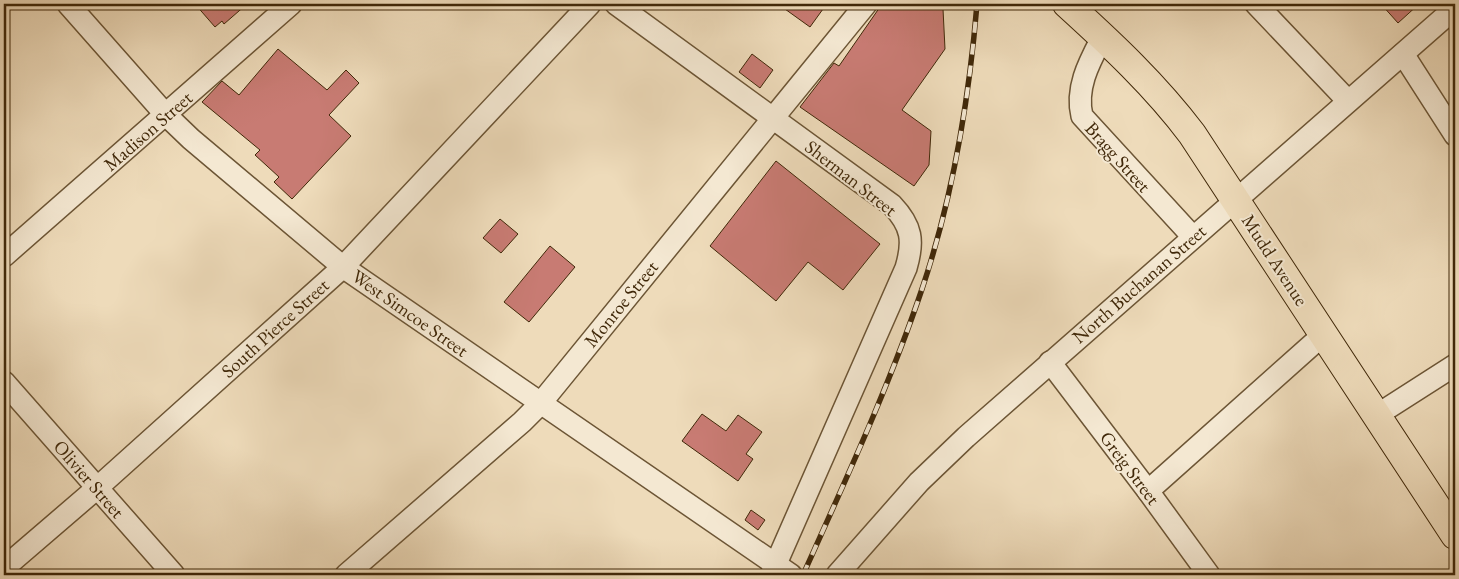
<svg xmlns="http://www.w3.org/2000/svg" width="1459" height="579" font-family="'EB Garamond',serif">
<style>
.building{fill:#c87b73;stroke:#402809}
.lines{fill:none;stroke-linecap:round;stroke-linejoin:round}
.minor-casing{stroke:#6c5535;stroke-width:24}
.major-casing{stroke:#402809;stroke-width:30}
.minor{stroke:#f4e8d2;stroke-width:21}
.major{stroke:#eedbba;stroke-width:28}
.rail-casing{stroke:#402809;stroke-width:5.5}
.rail{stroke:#f4e8d2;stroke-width:4;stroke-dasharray:11;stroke-linecap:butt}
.labels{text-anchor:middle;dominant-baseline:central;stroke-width:4;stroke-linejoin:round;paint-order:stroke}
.street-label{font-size:19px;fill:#402809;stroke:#f4e8d2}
</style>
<rect width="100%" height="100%" fill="#eedbba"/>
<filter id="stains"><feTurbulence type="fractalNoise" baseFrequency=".004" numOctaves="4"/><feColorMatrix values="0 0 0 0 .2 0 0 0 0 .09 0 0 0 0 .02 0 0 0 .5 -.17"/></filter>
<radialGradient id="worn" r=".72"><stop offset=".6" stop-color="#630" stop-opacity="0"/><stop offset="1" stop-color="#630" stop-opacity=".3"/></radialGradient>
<g class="building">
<polygon points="195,4 247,4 224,24 222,21 215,27"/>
<polygon points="778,4 816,4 823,9 810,27"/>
<polygon points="882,4 936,4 943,9 945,49 902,110 931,131 929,165 914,186 800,107 834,63 839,66"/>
<polygon points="1381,4 1419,4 1398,23"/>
<polygon points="278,49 327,90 346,70 359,83 329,115 351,136 292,199 274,182 279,177 255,155 260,150 202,102 222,81 239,95"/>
<polygon points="752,54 773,70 760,88 739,72"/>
<polygon points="776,161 880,244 843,290 808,262 776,301 710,246"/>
<polygon points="500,219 518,234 501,253 483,238"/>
<polygon points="550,246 575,267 529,322 504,302"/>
<polygon points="702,414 726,431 738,415 762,432 746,454 753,459 738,481 682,441"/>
<polygon points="751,510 765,520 758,530 745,520"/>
</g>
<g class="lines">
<g class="minor-casing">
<g id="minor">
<polyline points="68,4 166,115 191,139 343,267 791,575"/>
<path d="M616,4L892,205C912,226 914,241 906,268L771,575"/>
<polyline points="1256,4 1348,101"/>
<path d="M1103,36C1090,61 1075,87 1082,116L1193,237"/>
<polyline points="1403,54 1455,135"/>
<polyline points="4,256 291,4"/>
<polyline points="1050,362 1148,491 1209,575"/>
<polyline points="4,382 174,575"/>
<polyline points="1377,415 1455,365"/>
<polyline points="1148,491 1324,334"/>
<polyline points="4,568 97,488 343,267 590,4"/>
<polyline points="346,575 522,422 540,404 866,4"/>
<polyline points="837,575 919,482 966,437 1455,8"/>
</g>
</g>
<g class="major-casing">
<path id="major" d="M1067,4C1112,45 1155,85 1192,134L1455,535"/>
</g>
<use href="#minor" class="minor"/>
<use href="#major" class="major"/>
<g class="rail-casing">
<path id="rail" d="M803,575C845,481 889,387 922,289C953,197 969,100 977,4"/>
</g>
<use href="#rail" class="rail"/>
</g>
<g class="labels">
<g class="street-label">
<text transform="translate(148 131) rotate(-41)">Madison Street</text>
<text transform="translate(1118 157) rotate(48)">Bragg Street</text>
<text transform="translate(851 178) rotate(38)">Sherman Street</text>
<text transform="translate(1275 260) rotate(57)">Mudd Avenue</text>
<text transform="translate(1139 284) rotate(-41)">North Buchanan Street</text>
<text transform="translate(621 304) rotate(-51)">Monroe Street</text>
<text transform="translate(410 313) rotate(35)">West Simcoe Street</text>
<text transform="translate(275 328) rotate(-42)">South Pierce Street</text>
<text transform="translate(1130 468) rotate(53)">Greig Street</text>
<text transform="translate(89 479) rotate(49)">Olivier Street</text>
</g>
</g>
<rect width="1459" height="579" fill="none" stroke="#eedbba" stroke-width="20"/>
<rect x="5" y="5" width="1449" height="569" fill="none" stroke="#402809" stroke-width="2.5"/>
<rect x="10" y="10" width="1439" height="559" fill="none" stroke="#402809"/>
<rect width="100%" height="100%" filter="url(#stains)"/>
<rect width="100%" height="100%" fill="url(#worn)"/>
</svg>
